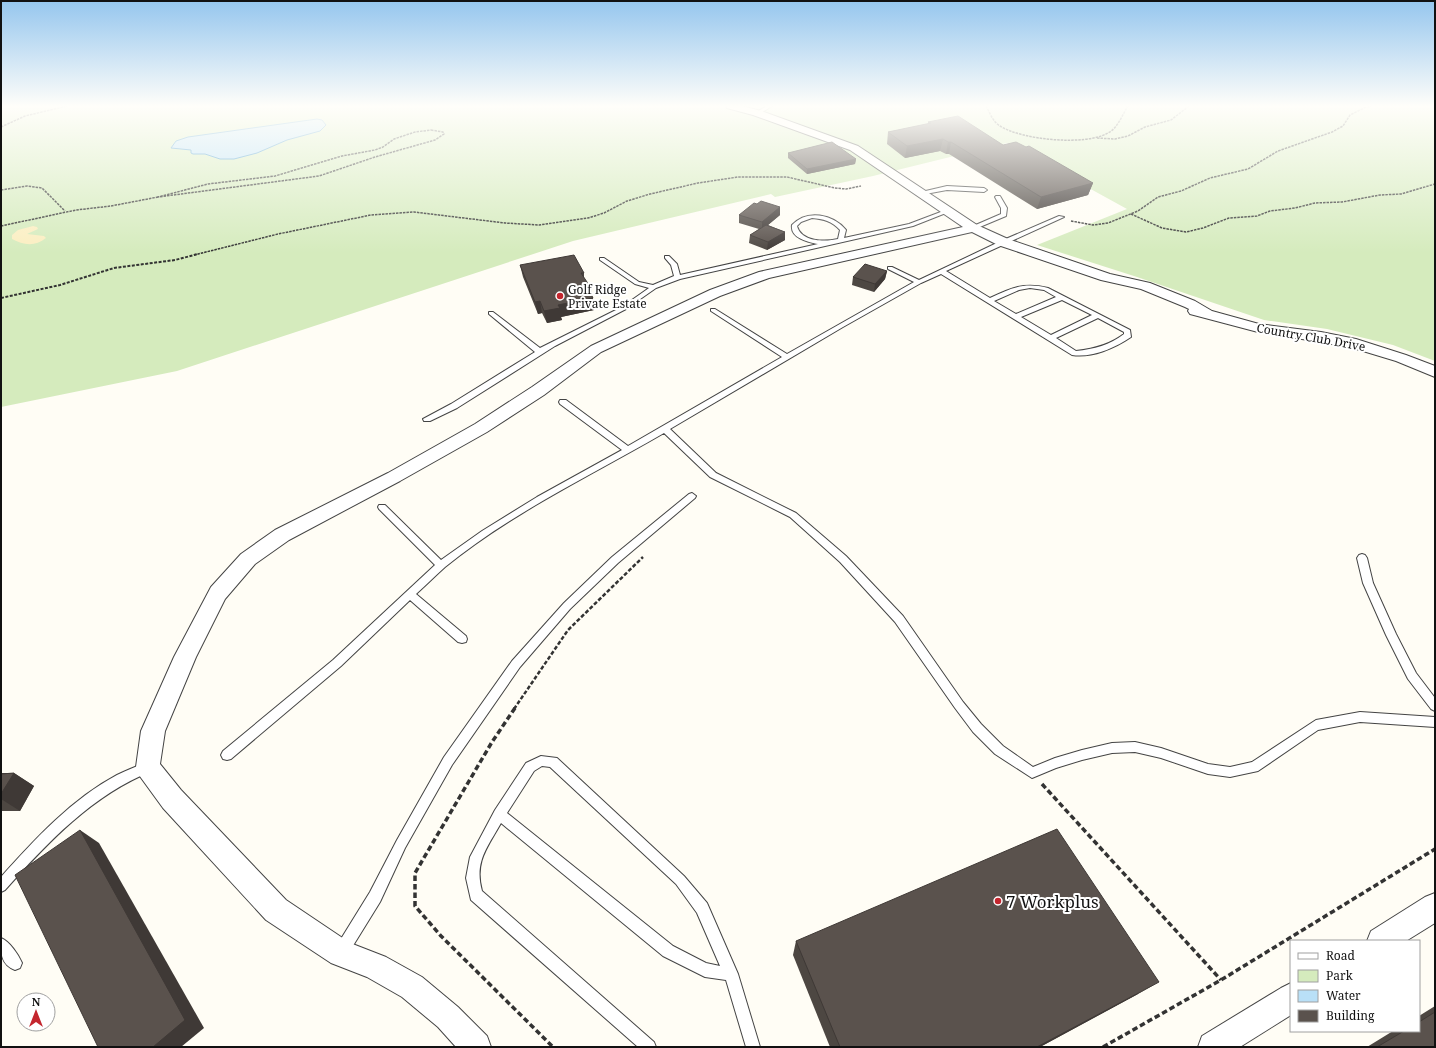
<svg xmlns="http://www.w3.org/2000/svg" width="1436" height="1048" font-family="'Noto Serif',serif">
<style>
.green{fill:#d5ebbd}
.sand{fill:#fbeec1}
.water{fill:#b9e0f7;stroke:#3f96cf}
.lines{fill:none;stroke-linecap:round;stroke-linejoin:round}
.lane-casing{stroke:#444;stroke-width:2}
.street-casing{stroke:#444;stroke-width:2}
.path-far3{stroke:#333;stroke-width:1.5;stroke-dasharray:2.5 1;stroke-linecap:butt}
.path-far2{stroke:#333;stroke-width:2;stroke-dasharray:3 1.5;stroke-linecap:butt}
.path-far1{stroke:#333;stroke-width:2.5;stroke-dasharray:4 2;stroke-linecap:butt}
.path{stroke:#333;stroke-width:3.5;stroke-dasharray:5.5 3;stroke-linecap:butt}
.lane{fill:#fff;fill-rule:evenodd}
.street{fill:#fff;fill-rule:evenodd}
.wall{fill:#4d4742}
.shaded-wall{fill:#3f3936}
.building{fill:#5a524d;stroke:#3f3936}
.poi-dot{fill:#c4262e;stroke:#fff;stroke-width:1.5}
.labels{text-anchor:middle;dominant-baseline:central;stroke-width:4;stroke-linejoin:round;paint-order:stroke}
.far-poi-label{font-size:12px;fill:#111;stroke:#fff;text-anchor:start}
.far-street-label{font-size:12px;fill:#111;stroke:#fff}
.near-poi-label{font-size:17px;fill:#111;stroke:#fff;text-anchor:start}
</style>
<rect width="100%" height="100%" fill="#fffdf5"/>
<polygon class="green" points="1,106 1435,106 1435,361 1393,345 1327,329 1264,320 1137,277 1037,245 1127,209 1007,143 873,176 775,197 771,194 573,241 177,371 1,407"/>
<path class="sand" d="M33,226L37,227L38,229L27,234L44,236L46,238C35,247 23,245 12,239V235L18,230Z"/>
<polygon class="water" points="317,119 322,120 326,125 320,131 287,140 257,153 234,159 220,159 205,154 193,154 191,153 191,150 171,148 176,141 188,137"/>
<g class="lines">
<g class="lane-casing">
<g id="lane">
<polygon points="767,106 772,106 759,114 755,113"/>
<polygon points="947,186 984,188 987,190 984,192 947,190 920,195 917,193"/>
<polygon points="996,196 1000,196 1007,208 1006,216 975,229 971,229 971,227 1001,214 1001,208 995,197"/>
<path d="M946,210L951,211L913,226L680,279L656,288L626,309L555,346L457,408L430,421H424L423,419L451,404L535,352L489,314V312H493L540,348L622,307L649,288L635,284L600,260V258H604L639,282L653,285L674,276L671,265L665,258V256H669L677,264L680,275L818,244C808,242 790,238 792,225C807,209 833,214 846,230L844,238L909,224ZM812,218C823,219 832,221 840,230L838,239C825,242 801,242 797,226L801,222Z"/>
<path d="M1059,216L1064,217L946,271L990,298C1011,288 1024,282 1048,288L1130,330L1131,337C1115,348 1092,358 1072,355L941,274L921,283L843,327L670,429L716,473L796,513L846,556L903,616L963,702L981,724L1003,746L1033,767L1055,758L1082,750L1112,743L1135,742L1161,748L1208,764L1230,767L1252,762L1316,720L1360,712L1435,717V727L1360,722L1318,730L1258,771L1230,777L1208,774L1161,758L1135,752L1112,753L1082,760L1056,768L1032,778L995,754L973,732L955,708L895,622L840,562L790,517L710,477L664,433C590,476 511,513 445,567C435,576 426,585 416,594L466,636L467,639L466,642L462,643L458,642L410,600L341,666L231,759L227,760L223,759L221,755L223,751L333,660L435,565L379,509L378,507L379,505H385L441,560L482,531L537,497L622,450L560,404L559,402L560,400H566L628,446L782,357L711,311V309H715L787,354L914,282L888,269V267H892L919,280L1001,241ZM1030,288L1044,290L1056,297L1016,314L994,301L1019,290ZM1062,300L1092,315L1051,335L1021,317ZM1098,318L1124,332V334C1110,345 1094,349 1076,351L1056,338Z"/>
<polygon points="692,493 696,496 695,498 618,563 570,609 520,667 452,765 405,848 380,902 346,957 341,959 336,957 334,952 336,947 370,892 397,840 444,757 512,661 564,603 612,557 689,494"/>
<polygon points="1362,554 1365,555 1367,558 1373,583 1396,634 1416,673 1435,698 1435,711 1431,709 1408,679 1386,635 1363,583 1357,558 1359,555"/>
<path d="M541,756L557,758L684,876L707,903L738,974L760,1047H746L726,980L705,977L663,956L501,823C487,848 474,862 482,891L654,1042L656,1047H638L471,900L466,878L470,857L495,810L526,763ZM542,766L550,767L676,884L697,913L720,966L706,963L673,946L507,813L534,771Z"/>
<path d="M148,762L152,763L154,767L152,771C92,795 47,843 5,890L1,892V877C35,839 72,799 117,775C127,770 137,766 148,762Z"/>
<path d="M1,938C10,942 18,954 22,963L20,968L15,970C0,964 1,952 1,938Z"/>
</g>
</g>
<g class="street-casing">
<g id="street">
<polygon points="726,106 742,106 761,111 858,146 977,225 1008,239 1110,274 1150,283 1195,301 1212,311 1259,324 1321,332 1356,339 1406,355 1435,366 1435,377 1396,361 1353,348 1321,342 1258,332 1190,314 1188,311 1189,309 1185,307 1141,289 1101,280 998,245 972,232 769,278 720,296 601,352 544,395 487,432 400,481 289,540 255,564 225,599 196,657 165,731 160,764 181,790 286,900 350,943 386,957 422,977 458,1007 487,1036 491,1047 456,1047 438,1027 402,997 367,977 331,963 266,920 163,808 139,775 136,767 141,731 174,657 211,587 241,554 275,530 388,473 475,424 532,387 591,346 710,290 759,272 963,227 850,150 753,115 727,108"/>
<polygon points="1435,893 1435,923 1406,941 1367,941 1371,931 1425,897"/>
<polygon points="1291,983 1291,1015 1240,1047 1198,1047 1202,1036 1281,988"/>
</g>
</g>
<g class="path-far3">
<path d="M986,106C990,113 993,122 1000,126C1022,140 1085,146 1108,133C1118,128 1122,115 1128,106"/>
<polyline points="1,127 25,116 67,106"/>
<polygon points="431,130 443,132 444,134 435,140 375,157 319,176 158,197 208,184 275,176 342,156 375,150 383,147 394,139 415,132"/>
<polyline points="1097,138 1115,139 1128,136 1145,127 1171,120 1189,106"/>
<polyline points="1,190 27,186 42,188 65,211"/>
<polyline points="1131,214 1162,228 1186,232 1203,228 1229,218 1257,216 1270,211 1295,208 1315,203 1342,202 1380,195 1401,194 1435,184"/>
<polyline points="1071,221 1093,225 1108,223 1138,211 1158,197 1181,191 1210,178 1248,169 1278,151 1332,132 1343,126 1350,115 1366,107 1372,106"/>
<polyline points="1,226 76,210 111,206 158,197"/>
<polyline points="194,255 278,234 371,215 414,212 505,223 539,225 588,218 604,213 627,201 650,194 698,183 738,177 787,177 835,188 846,189 861,186"/>
</g>
<polyline class="path-far2" points="1,298 60,285 114,268 175,260 198,254"/>
<polyline class="path-far1" points="514,709 568,630 643,557"/>
<g class="path">
<polyline points="515,708 492,742 415,873 415,906 441,936 553,1047"/>
<polyline points="1042,784 1221,980"/>
<polyline points="1103,1047 1221,980 1435,849"/>
</g>
<use href="#lane" class="lane"/>
<use href="#street" class="street"/>
</g>
<g class="wall">
<polygon points="928,122 1003,145 1093,183 1088,195 1037,209 949,154 946,154 940,151 905,158 887,144 888,132 928,124"/>
<polygon points="788,153 856,159 855,164 807,174 788,158"/>
<polygon points="757,204 780,207 780,215 768,225 785,232 785,240 767,250 749,243 750,235 759,229 739,223 739,215"/>
<polygon points="520,265 584,273 584,278 593,298 594,310 561,317 562,320 547,323 542,313 538,314 523,277"/>
<polygon points="887,271 885,279 874,292 852,285 853,277"/>
<polygon points="1,773 14,773 34,786 20,811 1,811"/>
<polygon points="796,941 1138,994 1040,1047 830,1047 793,955"/>
<polygon points="1435,1006 1435,1047 1367,1047 1393,1031 1419,1031 1419,1016"/>
</g>
<g class="shaded-wall">
<polygon points="943,139 940,151 905,158 907,146"/>
<polygon points="948,142 951,142 949,154 946,154"/>
<polygon points="856,159 855,164 807,174 807,169"/>
<polygon points="1093,183 1088,195 1037,209 1041,197"/>
<polygon points="780,207 780,215 762,230 762,222"/>
<polygon points="785,232 785,240 767,250 768,242"/>
<polygon points="887,271 885,279 874,292 875,284"/>
<polygon points="591,288 594,310 561,317 562,320 547,323 544,311 558,305 588,289"/>
<polygon points="540,301 542,313 538,314 535,302"/>
<polygon points="14,773 34,786 20,811 1,799 1,794"/>
<polygon points="80,830 99,843 204,1028 181,1047 153,1047"/>
<polygon points="1159,982 1138,994 1040,1047 1037,1047"/>
</g>
<g class="building">
<polygon points="958,116 1003,145 1016,142 1026,147 1029,146 1093,183 1041,197 951,142 948,142 943,139 907,146 888,132 931,123 928,122"/>
<polygon points="832,142 856,159 807,169 788,153"/>
<polygon points="761,201 780,207 762,222 739,215 754,203 757,204"/>
<polygon points="766,225 785,232 768,242 750,235"/>
<polygon points="574,255 584,273 581,273 591,288 588,289 593,298 558,305 560,308 544,311 540,301 535,302 520,265"/>
<polygon points="865,264 887,271 875,284 853,277"/>
<polygon points="14,773 1,794 1,774"/>
<polygon points="1057,829 1159,982 1037,1047 840,1047 796,941"/>
<polygon points="80,830 185,1020 153,1047 98,1047 15,875"/>
<polygon points="1435,1012 1435,1047 1377,1047 1404,1031 1419,1031 1419,1022"/>
</g>
<linearGradient id="sky" x2="0" y2="1"><stop stop-color="#95c6ee"/><stop offset="0.42" stop-color="#fffefa"/><stop offset="1" stop-color="#fffefa" stop-opacity="0"/></linearGradient>
<rect width="1436" height="253" fill="url(#sky)"/>
<g class="poi-dot">
<circle cx="560" cy="296" r="4"/>
<circle cx="998" cy="901" r="4"/>
</g>
<g class="labels">
<g class="far-poi-label">
<text x="568" y="289">Golf Ridge<tspan x="568" dy="14">Private Estate</tspan></text>
</g>
<g class="far-street-label">
<text transform="translate(1311 337) rotate(10)">Country Club Drive</text>
</g>
<g class="near-poi-label">
<text x="1006" y="901">7 Workplus</text>
</g>
</g>
<rect width="1436" height="1048" fill="none" stroke="#111111" stroke-width="4"/>
<rect x="1290" y="940" width="130" height="92" fill="#ffffff" stroke="#a0a0a0"/>
<rect x="1298" y="953" width="20" height="6" fill="#ffffff" stroke="#a0a0a0"/>
<text x="1326" y="960" font-size="12" fill="#111111">Road</text>
<rect x="1298" y="970" width="20" height="12" fill="#d5ebbd" stroke="#a0a0a0"/>
<text x="1326" y="980" font-size="12" fill="#111111">Park</text>
<rect x="1298" y="990" width="20" height="12" fill="#b9e0f7" stroke="#a0a0a0"/>
<text x="1326" y="1000" font-size="12" fill="#111111">Water</text>
<rect x="1298" y="1010" width="20" height="12" fill="#5a524d" stroke="#a0a0a0"/>
<text x="1326" y="1020" font-size="12" fill="#111111">Building</text>
<g transform="translate(36 1012)"><circle r="19" fill="#ffffff" stroke="#a0a0a0"/>
<path d="M0-3L7 15L0 10L-7 15Z" fill="#c4262e"/>
<text y="-6" font-size="11" font-weight="bold" text-anchor="middle" fill="#111111">N</text>
</g>
</svg>
